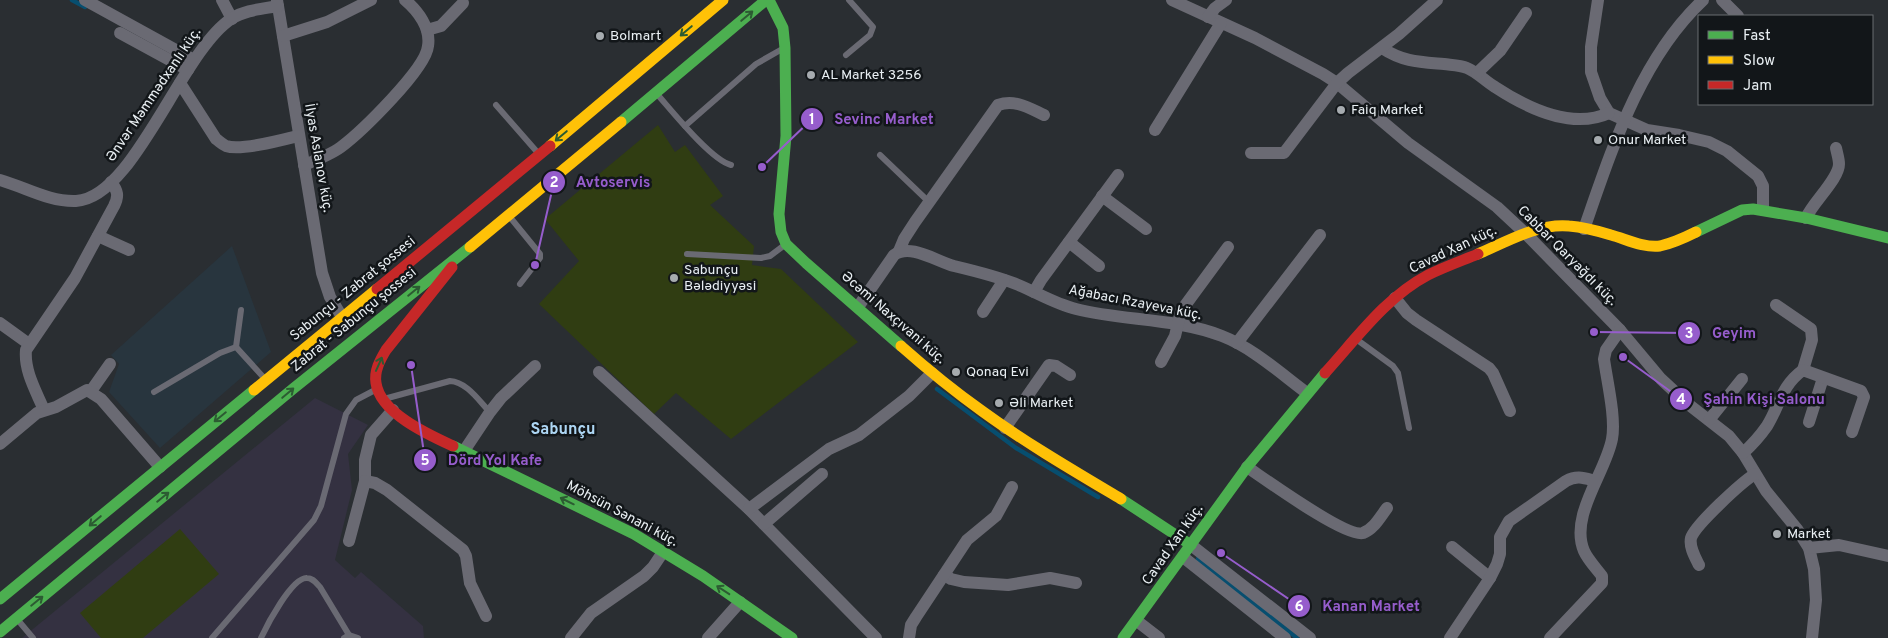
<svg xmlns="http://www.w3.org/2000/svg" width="1888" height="638" font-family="Overpass,sans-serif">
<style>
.commercial{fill:#343141}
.built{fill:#28353e}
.green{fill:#303d12}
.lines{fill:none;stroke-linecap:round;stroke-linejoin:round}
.stream{stroke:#074e6f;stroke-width:4.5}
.lane{stroke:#6a6a73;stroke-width:6}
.street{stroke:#6a6a73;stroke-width:12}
.fast{stroke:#4caf50;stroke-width:11}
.slow{stroke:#ffc107;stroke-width:11}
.jam{stroke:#c62828;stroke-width:11}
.oneway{stroke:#2c5b32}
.poi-dot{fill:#a6abaf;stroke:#121619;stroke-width:2}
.labels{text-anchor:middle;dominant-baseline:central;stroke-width:5;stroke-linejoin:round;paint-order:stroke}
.poi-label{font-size:14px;fill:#e9eff3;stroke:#121619;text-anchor:start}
.street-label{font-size:14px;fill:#e9eff3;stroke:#121619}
.quarter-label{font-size:16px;font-weight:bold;fill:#add6f4;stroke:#121619}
.leader{fill:none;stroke:#965dcc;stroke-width:2}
.callout-dot{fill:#965dcc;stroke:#121619;stroke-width:2}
.mark-label{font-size:15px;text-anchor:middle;font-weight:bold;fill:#fff}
.callout-label{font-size:15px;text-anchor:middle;font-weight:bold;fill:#965dcc;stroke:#121619;stroke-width:5;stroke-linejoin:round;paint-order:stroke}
</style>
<rect width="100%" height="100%" fill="#2a2e32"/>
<polygon class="commercial" points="315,398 368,425 348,454 352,490 335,560 355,578 361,572 423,626 424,638 22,638"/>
<polygon class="built" points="232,246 271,352 160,448 109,392 119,364 111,355"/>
<g class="green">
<polygon points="658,125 675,152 685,145 723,196 710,205 754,246 752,265 781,269 858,342 731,439 676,393 654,414 539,304 579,261 545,219"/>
<polygon points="180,529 219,574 143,638 101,638 80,613"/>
</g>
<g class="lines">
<g class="stream">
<polyline points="72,0 85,7"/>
<polyline points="937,389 1016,448 1098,497"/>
<polyline points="1198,559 1297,638"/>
</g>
<g class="lane">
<polyline points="846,55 870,35 873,27 849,0"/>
<path d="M657,94C672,111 711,160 731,165"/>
<polyline points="496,105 538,153"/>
<polyline points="685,126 756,64 784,48"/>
<polyline points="880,155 929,202"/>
<polyline points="509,216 540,254 540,258 520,284"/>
<polyline points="687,254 761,258 770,256 786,244"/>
<polyline points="1356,339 1393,366 1398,373 1409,428"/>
<polyline points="236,347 241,310"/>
<polyline points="154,392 220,353 236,347 265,379"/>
<path d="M384,399L450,381C467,382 479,401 490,412"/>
<polyline points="17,619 33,638"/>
<polyline points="212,638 314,520 321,506 346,414 356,400 377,389"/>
<path d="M261,638C267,625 292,577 307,578C313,578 316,583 320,587L349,635"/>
<polyline points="344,638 349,635 358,638"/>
</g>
<g class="street">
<polyline points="85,0 194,60"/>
<polyline points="222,0 232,19"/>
<polyline points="277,0 322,273 330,297 342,317"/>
<polyline points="1172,0 1255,38 1323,74 1337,83 1408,143 1497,207 1526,234 1620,330 1661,379 1688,404 1729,436 1743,453 1766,491 1797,529 1809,548 1814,569 1816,600 1812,638"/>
<polyline points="1598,0 1591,47 1591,72 1600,98 1609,113 1647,130 1679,135 1709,142 1727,151 1758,176 1763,186 1763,210"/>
<polyline points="1722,0 1738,16"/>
<polyline points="1208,17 1215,8 1226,0"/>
<polyline points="427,30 441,26 463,3"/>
<polyline points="120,33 188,70"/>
<polyline points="283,36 327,22 371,0"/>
<path d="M1382,48C1403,62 1420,62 1444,64C1451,65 1460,65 1467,68C1477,72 1485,81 1495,87C1527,108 1572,130 1609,113"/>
<polyline points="1477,73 1500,51 1526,13"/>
<path d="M180,83L216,139C219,141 222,144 226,146C241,151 282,140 298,136"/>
<polyline points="1155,130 1221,23"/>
<polyline points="1251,153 1284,153 1337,83 1348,73 1399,34 1437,0"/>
<path d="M304,165C317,160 330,155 341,147C361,132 426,69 428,46C431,28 418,11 405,0"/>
<path d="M0,180C25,187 49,202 76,201C134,198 181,52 231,19C245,10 262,9 278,6"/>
<polyline points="1102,196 1146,229"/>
<path d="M1806,218C1813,202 1839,179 1839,164C1839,159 1837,153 1836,148"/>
<path d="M1584,229C1612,149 1640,59 1703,0"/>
<polyline points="98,236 129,250"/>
<polyline points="1069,242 1099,266"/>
<path d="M899,251L904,239L915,222L998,105C1015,99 1029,108 1044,115"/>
<polyline points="1034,292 1041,280 1118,175"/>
<polyline points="1395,298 1407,313 1416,320 1489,368 1493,373 1510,411"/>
<polyline points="1776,305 1811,329 1812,340 1803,370"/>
<path d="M858,307L894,255C910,243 936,261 954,266C975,271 996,276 1016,284C1036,292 1055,304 1076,309C1123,321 1176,318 1222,336C1253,348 1280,373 1307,393"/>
<polyline points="983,312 1004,280"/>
<polyline points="0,323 29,344"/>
<polyline points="1237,343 1320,235"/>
<polyline points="1161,362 1175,336 1181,311 1228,247"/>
<polyline points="599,372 749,509 876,638"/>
<polyline points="91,391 110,364"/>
<path d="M44,410C36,391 24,371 26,350L75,278L114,206C119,196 118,191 111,182"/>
<polyline points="393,410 371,435 365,460 365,481 375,483 387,490 463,550 466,556 470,583 486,616"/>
<polyline points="1709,420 1742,379"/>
<polyline points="1809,422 1823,378"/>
<polyline points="1005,428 1049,365 1056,366 1070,375"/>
<polyline points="0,444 37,413 56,407 87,390 101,399 160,467"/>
<polyline points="464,451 490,412 501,398 535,366"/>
<path d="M1743,453C1752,445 1760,436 1767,426C1780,405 1781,386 1803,370L1861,391L1864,397L1852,432"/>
<path d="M1247,467C1265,479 1346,538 1363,533C1374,529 1380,517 1387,508"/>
<polyline points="749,509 829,449 859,435 909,396 932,373"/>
<polyline points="764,524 822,474"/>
<polyline points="349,541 365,481"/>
<polyline points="1191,545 1310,638"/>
<polyline points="1452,547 1490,578"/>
<polyline points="1809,548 1839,545 1888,556"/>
<polyline points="1183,557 1285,638"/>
<path d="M1699,565C1695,557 1689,547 1691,538C1695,525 1742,482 1755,474"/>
<polyline points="944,575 951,579 964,582 1008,585 1050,578 1076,583"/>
<polyline points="1137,621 1159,638"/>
<polyline points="571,638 591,613 644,576 653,567 663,552"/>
<polyline points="708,638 740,602"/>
<polyline points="909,638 911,625 916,617 967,540 996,516 1012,487"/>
<path d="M1450,638L1490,578L1497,564L1500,554V537L1509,521L1566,481C1577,475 1584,478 1595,481"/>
<path d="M1550,638L1602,583V576C1596,568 1588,560 1584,551C1569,516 1606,472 1612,439C1616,418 1607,381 1604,359L1606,350L1620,330"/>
</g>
<g class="fast">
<polyline points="769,0 783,28 785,48 786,136 779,214 781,232 786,244 806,263 901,346"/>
<polyline points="621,122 766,0"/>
<polyline points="1696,232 1742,210 1753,209 1806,218 1888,238"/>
<polyline points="453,446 634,534 703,576 792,638"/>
<polyline points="1121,499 1191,545"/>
<polyline points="0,599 254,390"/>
<polyline points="0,632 294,388 470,247"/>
<polyline points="1123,638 1247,467 1325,373"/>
</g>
<g class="slow">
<polyline points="550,146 723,0"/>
<polyline points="470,247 621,122"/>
<path d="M1478,254C1506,242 1538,223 1569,226C1583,227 1598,231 1611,235C1626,239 1643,248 1660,246C1673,243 1684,238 1696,232"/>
<path d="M901,346C927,369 954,391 982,411C1026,443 1074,471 1121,499"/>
<polyline points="254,390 377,289"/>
</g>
<g class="jam">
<path d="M452,267L386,350C380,360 374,371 376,383C380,413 429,435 453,446"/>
<polyline points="377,289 550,146"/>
<path d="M1325,373C1356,339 1386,297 1428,275C1444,267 1461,261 1478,254"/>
</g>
</g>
<defs><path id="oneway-shaft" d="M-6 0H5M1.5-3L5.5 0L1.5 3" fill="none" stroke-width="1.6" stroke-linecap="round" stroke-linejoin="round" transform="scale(1.25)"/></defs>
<g class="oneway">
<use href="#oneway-shaft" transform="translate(747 16) rotate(-40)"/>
<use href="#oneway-shaft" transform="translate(686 31) rotate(140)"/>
<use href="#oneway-shaft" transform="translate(561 136) rotate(140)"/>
<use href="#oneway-shaft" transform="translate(414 291) rotate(-39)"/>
<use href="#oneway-shaft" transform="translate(379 364) rotate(-66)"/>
<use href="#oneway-shaft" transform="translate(288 393) rotate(-40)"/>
<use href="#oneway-shaft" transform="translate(220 417) rotate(141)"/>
<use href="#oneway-shaft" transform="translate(163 497) rotate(-39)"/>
<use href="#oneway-shaft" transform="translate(567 501) rotate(-154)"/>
<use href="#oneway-shaft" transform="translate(95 521) rotate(140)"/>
<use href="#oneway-shaft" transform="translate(723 590) rotate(-147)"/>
<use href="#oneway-shaft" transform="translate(37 601) rotate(-39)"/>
</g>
<g class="poi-dot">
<circle cx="600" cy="36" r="5"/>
<circle cx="811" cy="75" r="5"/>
<circle cx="1341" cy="110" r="5"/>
<circle cx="1598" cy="140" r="5"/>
<circle cx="674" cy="278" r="5"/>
<circle cx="956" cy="372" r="5"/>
<circle cx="999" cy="403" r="5"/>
<circle cx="1777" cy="534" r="5"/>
</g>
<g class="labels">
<g class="poi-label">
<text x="610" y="36">Bolmart</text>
<text x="821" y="75">AL Market 3256</text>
<text x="1351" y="110">Faiq Market</text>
<text x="1608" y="140">Onur Market</text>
<text x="684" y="270">Sabunçu<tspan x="684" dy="16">Bələdiyyəsi</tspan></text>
<text x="966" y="372">Qonaq Evi</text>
<text x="1009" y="403">Əli Market</text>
<text x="1787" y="534">Market</text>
</g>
<g class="street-label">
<text transform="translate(154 95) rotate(-56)">Ənvər Məmmədxanlı küç.</text>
<text transform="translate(318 158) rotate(80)">İlyas Aslanov küç.</text>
<text transform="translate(1453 250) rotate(-25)">Cavad Xan küç.</text>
<text transform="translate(1567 256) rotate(45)">Cabbar Qaryağdı küç.</text>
<text transform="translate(353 289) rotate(-39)">Sabunçu - Zabrat şossesi</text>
<text transform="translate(1135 303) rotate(11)">Ağabacı Rzayeva küç.</text>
<text transform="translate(893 318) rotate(41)">Əcəmi Naxçıvani küç.</text>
<text transform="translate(354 320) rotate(-39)">Zabrat - Sabunçu şossesi</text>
<text transform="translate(622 514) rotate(28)">Möhsün Sənani küç.</text>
<text transform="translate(1173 545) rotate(-55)">Cavad Xan küç.</text>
</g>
<g class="quarter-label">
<text x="563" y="430">Sabunçu</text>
</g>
</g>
<path class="leader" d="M762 167L812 119M535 265L554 182M1594 332L1689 333M1623 357L1681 399M411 365L425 460M1221 553L1299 606"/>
<g class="callout-dot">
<circle cx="762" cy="167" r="5"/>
<circle cx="535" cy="265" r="5"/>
<circle cx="1594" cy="332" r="5"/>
<circle cx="1623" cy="357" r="5"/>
<circle cx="411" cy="365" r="5"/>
<circle cx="1221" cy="553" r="5"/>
<circle cx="812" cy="119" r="12"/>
<circle cx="554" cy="182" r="12"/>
<circle cx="1689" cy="333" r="12"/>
<circle cx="1681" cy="399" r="12"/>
<circle cx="425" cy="460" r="12"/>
<circle cx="1299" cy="606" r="12"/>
</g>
<g class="mark-label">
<text x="812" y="124">1</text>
<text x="554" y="187">2</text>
<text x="1689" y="338">3</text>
<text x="1681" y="404">4</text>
<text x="425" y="465">5</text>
<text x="1299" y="611">6</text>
</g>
<g class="callout-label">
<text x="884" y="124">Sevinc Market</text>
<text x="613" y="187">Avtoservis</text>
<text x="1734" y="338">Geyim</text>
<text x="1764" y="404">Şahin Kişi Salonu</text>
<text x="495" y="465">Dörd Yol Kafe</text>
<text x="1371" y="611">Kanan Market</text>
</g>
<rect x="1698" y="15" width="175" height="90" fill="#121619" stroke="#686d70"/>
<rect x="1708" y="31" width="25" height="8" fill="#4caf50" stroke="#686d70"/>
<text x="1743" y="40" font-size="15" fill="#e9eff3">Fast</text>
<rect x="1708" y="56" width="25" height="8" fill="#ffc107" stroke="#686d70"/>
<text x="1743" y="65" font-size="15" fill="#e9eff3">Slow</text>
<rect x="1708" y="81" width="25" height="8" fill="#c62828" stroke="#686d70"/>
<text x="1743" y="90" font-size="15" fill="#e9eff3">Jam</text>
</svg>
